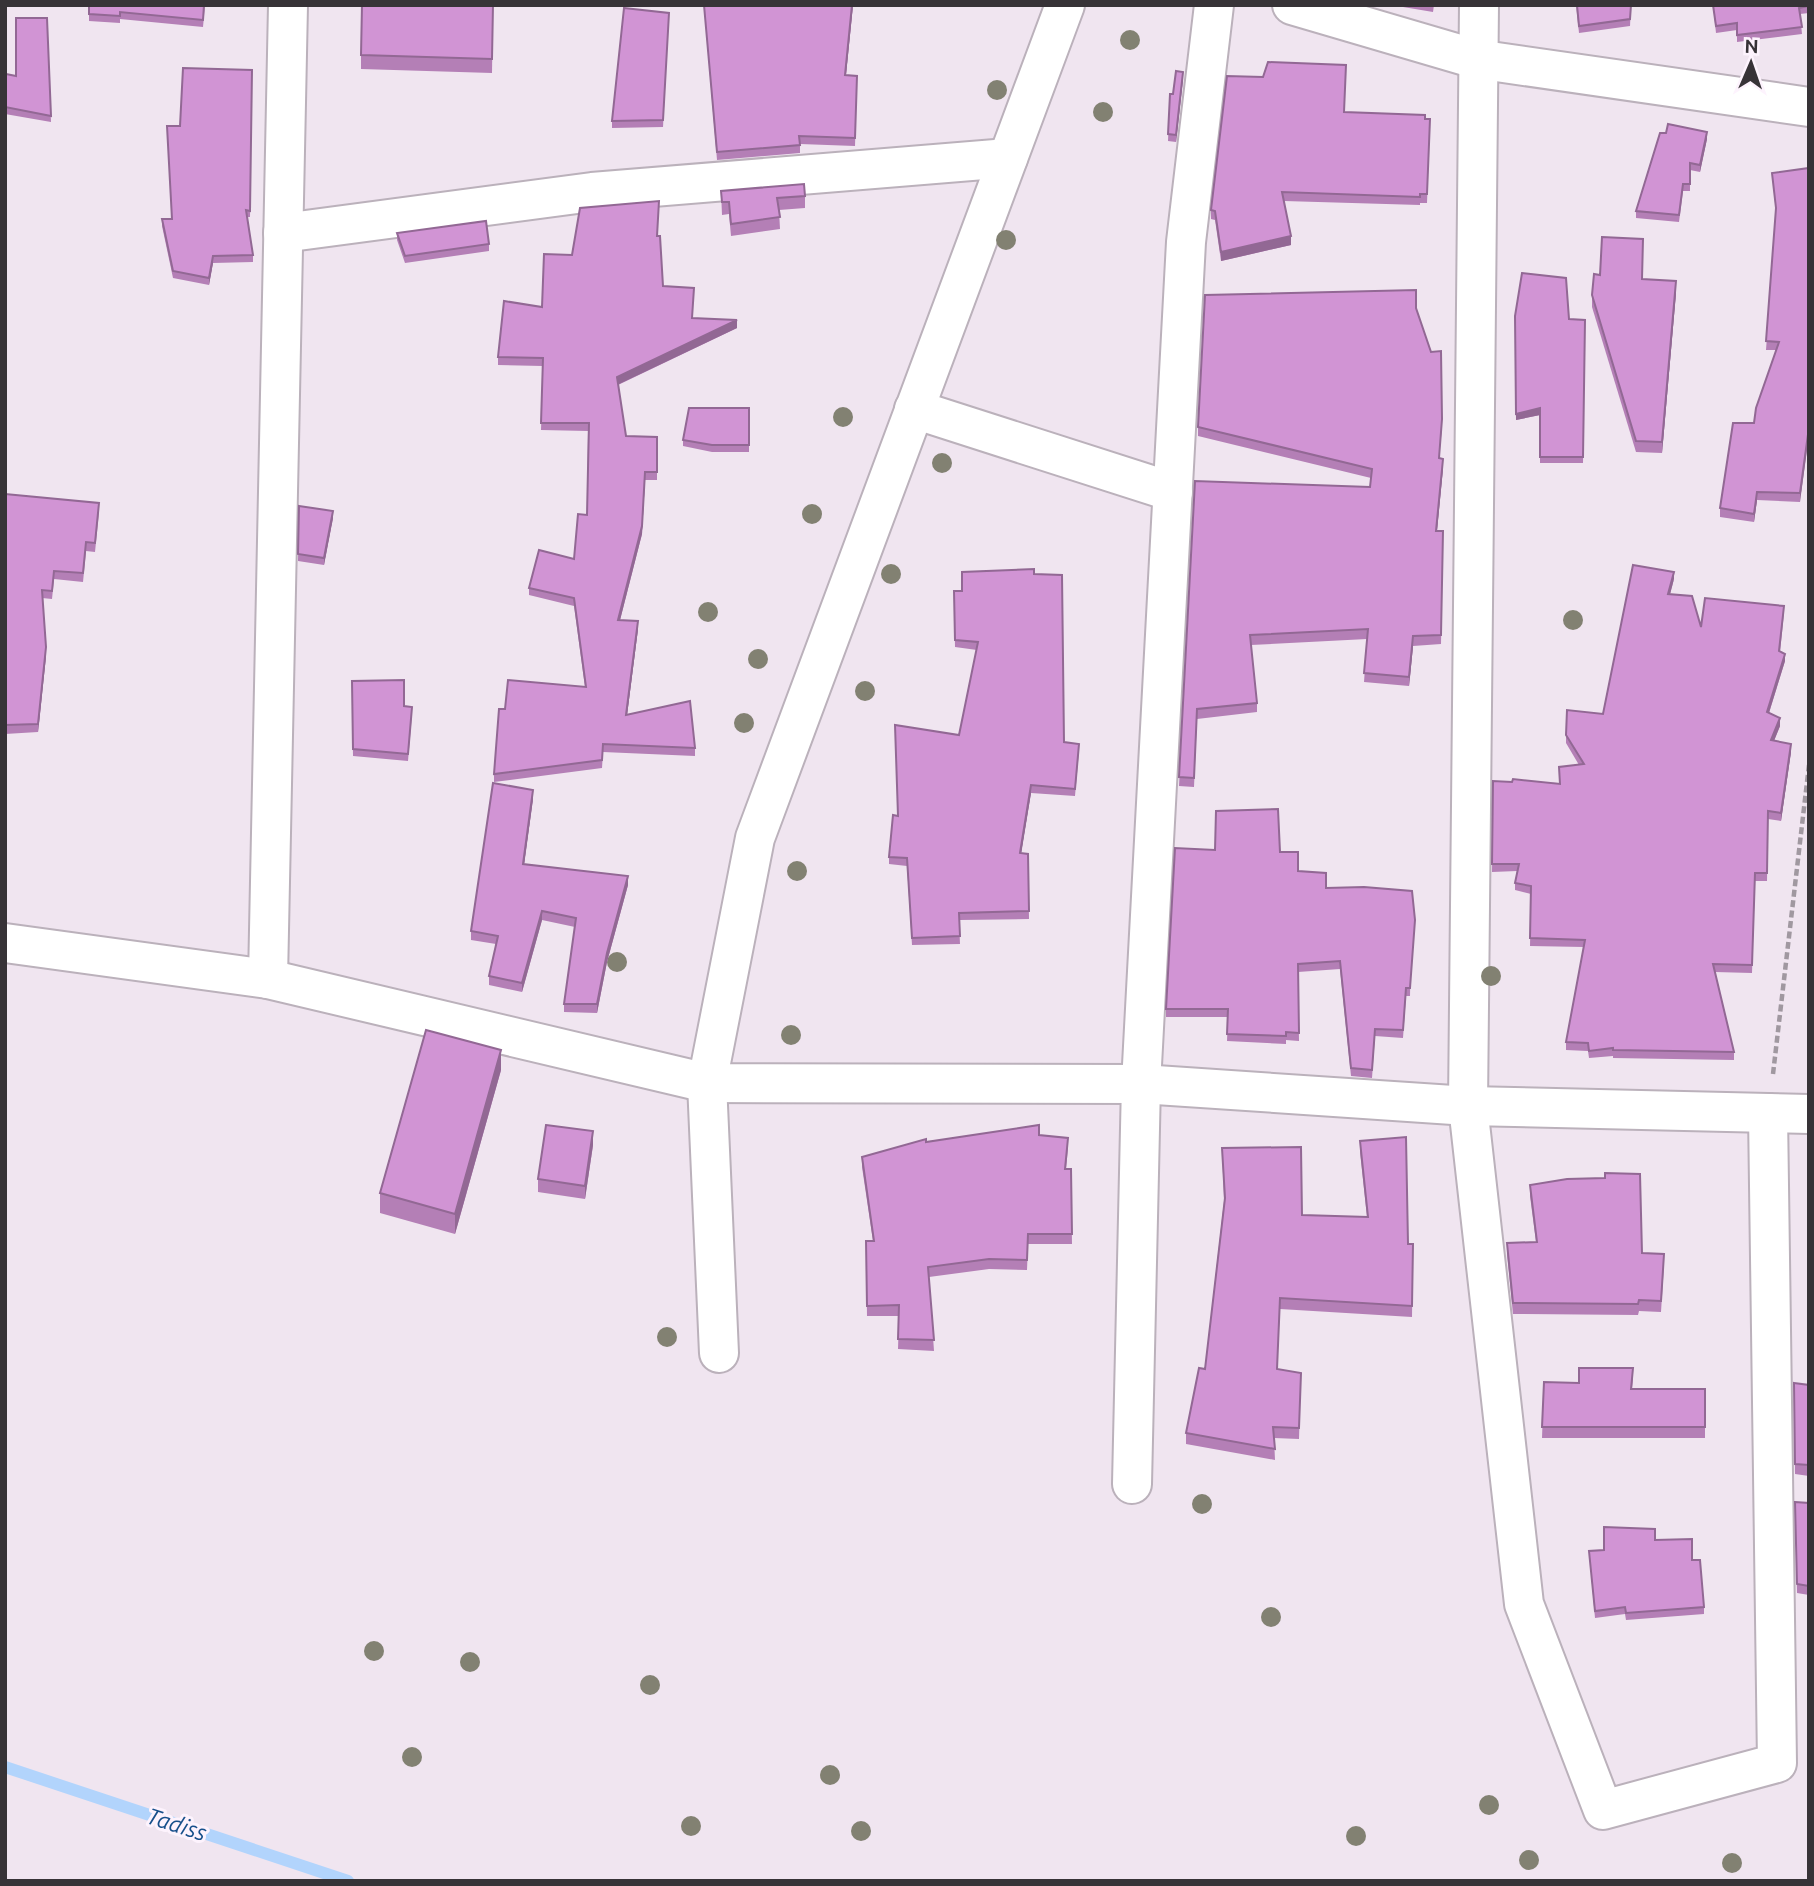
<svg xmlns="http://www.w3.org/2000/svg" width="1814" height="1886" font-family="Ubuntu,sans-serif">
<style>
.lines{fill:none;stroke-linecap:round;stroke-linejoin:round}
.stream{stroke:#b2d4fc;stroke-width:12}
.minor-casing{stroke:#bbb1bb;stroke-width:42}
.path{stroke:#a098a0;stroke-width:4.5;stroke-dasharray:7 3.5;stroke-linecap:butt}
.minor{stroke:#fff;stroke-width:38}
.tree{fill:#828172}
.wall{fill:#b47fb6}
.shaded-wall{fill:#926894}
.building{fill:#d194d4;stroke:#926894;stroke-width:2}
.labels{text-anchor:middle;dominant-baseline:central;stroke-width:6;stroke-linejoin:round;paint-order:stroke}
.water-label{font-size:23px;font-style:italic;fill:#18508b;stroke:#fdf3fd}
</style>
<rect width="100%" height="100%" fill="#f0e5f0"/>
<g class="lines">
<polyline class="stream" points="5,1767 348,1881"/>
<g class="minor-casing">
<g id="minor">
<polyline points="1292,5 1476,59 1809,107"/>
<polyline points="1479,5 1468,1106 1524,1604 1603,1810 1777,1763 1768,1113"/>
<polyline points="283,233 592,192 1008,158"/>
<polyline points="914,409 1173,492"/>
<polyline points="5,943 268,979 707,1083 1141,1084 1468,1106 1809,1114"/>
<polyline points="268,979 288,5"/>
<polyline points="719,1353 707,1083 755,838 1065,5"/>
<polyline points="1132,1484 1141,1084 1186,242 1214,5"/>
</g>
</g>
<polyline class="path" points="1773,1074 1809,765"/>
<use href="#minor" class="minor"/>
</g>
<g class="tree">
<circle cx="1130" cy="40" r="10"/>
<circle cx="997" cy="90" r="10"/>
<circle cx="1103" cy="112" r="10"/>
<circle cx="1006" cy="240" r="10"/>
<circle cx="843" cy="417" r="10"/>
<circle cx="942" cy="463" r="10"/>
<circle cx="812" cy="514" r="10"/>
<circle cx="891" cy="574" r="10"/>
<circle cx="708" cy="612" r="10"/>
<circle cx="1573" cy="620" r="10"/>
<circle cx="758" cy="659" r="10"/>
<circle cx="865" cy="691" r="10"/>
<circle cx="744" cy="723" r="10"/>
<circle cx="797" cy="871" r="10"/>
<circle cx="617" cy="962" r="10"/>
<circle cx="1491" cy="976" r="10"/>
<circle cx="791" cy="1035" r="10"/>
<circle cx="667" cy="1337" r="10"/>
<circle cx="1202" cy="1504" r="10"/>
<circle cx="1271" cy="1617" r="10"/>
<circle cx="374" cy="1651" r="10"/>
<circle cx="470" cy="1662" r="10"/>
<circle cx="650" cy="1685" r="10"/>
<circle cx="412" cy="1757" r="10"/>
<circle cx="830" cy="1775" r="10"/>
<circle cx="1489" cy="1805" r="10"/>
<circle cx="691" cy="1826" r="10"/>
<circle cx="861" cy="1831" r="10"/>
<circle cx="1356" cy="1836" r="10"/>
<circle cx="1529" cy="1860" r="10"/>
<circle cx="1732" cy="1863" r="10"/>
</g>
<g class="wall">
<polygon points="89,5 205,5 203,27 120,19 120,23 89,21"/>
<polygon points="493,5 492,73 361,69 361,55"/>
<polygon points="704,5 853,5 846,75 857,76 855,146 800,144 800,153 717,160"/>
<polygon points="1391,5 1434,5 1433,12"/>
<polygon points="1576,5 1631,5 1630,26 1579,33"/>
<polygon points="1713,5 1809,5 1809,13 1800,14 1802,34 1737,42 1737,30 1716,33"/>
<polygon points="669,13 663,127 612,128 612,121"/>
<polygon points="47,18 51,122 5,114 5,77 16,76"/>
<polygon points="252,70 250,217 247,217 253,255 253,262 213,263 209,285 173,278 162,226 162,219 172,219 180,126"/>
<polygon points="1183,79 1176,142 1168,141 1170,94 1173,94"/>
<polygon points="1344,112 1430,119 1427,203 1420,203 1420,205 1284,201 1291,245 1221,261 1215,220 1211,219 1211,210"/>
<polygon points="1707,139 1700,172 1690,170 1690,191 1683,191 1679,222 1636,218 1636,211"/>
<polygon points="1809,168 1800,502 1757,500 1754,522 1720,517 1720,508 1754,423 1776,350 1766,350 1776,213 1772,173"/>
<polygon points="721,191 805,196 805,208 779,210 780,229 731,236 729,214 722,215"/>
<polygon points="397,233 489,244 489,251 405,263 397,240"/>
<polygon points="657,236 663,286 692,318 737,328 618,385 626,436 657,437 657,480 645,480 642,534 620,620 638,629 627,715 695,748 695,756 603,752 602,768 494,782 494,774 505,709 585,687 574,606 529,595 529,588 574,559 587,515 588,431 541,430 543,366 498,365 498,357 542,307 572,255"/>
<polygon points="1642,279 1676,293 1662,453 1636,452 1592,307 1592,295"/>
<polygon points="1416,309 1442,428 1439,458 1443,468 1437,531 1443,531 1441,644 1413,646 1409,686 1364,682 1367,639 1251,645 1257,703 1257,712 1197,719 1194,787 1179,786 1195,481 1370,487 1371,478 1198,436 1198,427"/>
<polygon points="1515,316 1585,320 1583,463 1540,463 1540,415 1516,420"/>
<polygon points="749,408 749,452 712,452 683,446 683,440"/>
<polygon points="5,494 99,512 95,552 86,551 83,582 54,579 52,599 42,598 46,656 38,732 5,734"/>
<polygon points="299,506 333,518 324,565 298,561"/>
<polygon points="1034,574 1064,742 1079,751 1075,796 1031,793 1021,853 1028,854 1029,919 959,920 960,944 912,945 907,866 889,864 889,857 959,735 977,650 955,647 954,591 962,591"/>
<polygon points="1674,579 1670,594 1701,627 1784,613 1780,652 1785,661 1769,713 1780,726 1774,741 1791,752 1781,821 1768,819 1767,881 1755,881 1752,973 1715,972 1734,1052 1734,1060 1613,1058 1613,1056 1589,1058 1588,1051 1566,1050 1566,1042 1584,947 1530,946 1531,894 1515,890 1515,883 1517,871 1492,872 1493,781 1560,783 1559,767 1579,765 1566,743 1566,735 1603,714"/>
<polygon points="352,681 404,706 412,714 408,761 353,756"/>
<polygon points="533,799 524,864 628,885 607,962 597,1013 564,1012 564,1004 575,927 542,920 522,992 489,985 489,976 496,944 471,940 471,931"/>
<polygon points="1280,852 1298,871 1326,888 1412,891 1410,996 1406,996 1403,1038 1375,1036 1372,1078 1351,1076 1340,969 1298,972 1299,1041 1286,1040 1286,1044 1227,1041 1228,1017 1166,1017 1166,1009"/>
<polygon points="501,1070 455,1234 380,1213 380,1193"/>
<polygon points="1039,1135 1068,1148 1066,1169 1071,1169 1072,1244 1028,1244 1027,1270 989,1269 929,1277 934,1351 898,1349 899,1316 867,1316 866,1241 873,1241 862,1167 862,1157 926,1142"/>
<polygon points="1360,1141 1408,1244 1413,1244 1412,1317 1280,1309 1277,1369 1301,1373 1299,1439 1274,1438 1275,1460 1186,1444 1186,1433 1205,1369 1224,1201 1222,1148 1302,1215 1367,1217 1360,1152"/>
<polygon points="593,1145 585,1199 538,1192 538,1179"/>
<polygon points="1530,1185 1664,1265 1661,1312 1639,1311 1638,1315 1513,1314 1507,1254 1507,1243 1536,1242 1530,1196"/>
<polygon points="1633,1379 1632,1389 1705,1389 1705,1438 1542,1438 1544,1382 1579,1383"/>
<polygon points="1794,1383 1809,1385 1809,1476 1795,1474"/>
<polygon points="1795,1502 1809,1503 1809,1595 1797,1593"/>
<polygon points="1655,1540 1692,1560 1704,1607 1704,1614 1626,1620 1625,1614 1595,1618 1589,1551 1604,1550"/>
</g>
<g class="shaded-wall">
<polygon points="852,5 853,5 845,84 845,75"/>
<polygon points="1183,72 1183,79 1176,142 1176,135"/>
<polygon points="1707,132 1707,139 1700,172 1700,165"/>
<polygon points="1291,236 1291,245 1221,261 1221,252"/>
<polygon points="213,256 213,263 209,285 209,278"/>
<polygon points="1676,281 1676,293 1662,453 1662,442"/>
<polygon points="737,320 737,328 617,385 617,377"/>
<polygon points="1540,408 1540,415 1516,420 1516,414"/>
<polygon points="1809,427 1809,435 1800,502 1800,493"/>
<polygon points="1443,459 1443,468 1436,540 1436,531"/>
<polygon points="645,480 642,534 618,628 618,620"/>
<polygon points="1757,492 1757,500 1754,522 1754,514"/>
<polygon points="333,511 333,518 324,565 324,558"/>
<polygon points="1674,572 1674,579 1668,602 1668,594"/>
<polygon points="638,621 638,629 626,723 626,715"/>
<polygon points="1413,636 1413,646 1409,686 1409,677"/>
<polygon points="46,647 46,656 38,732 38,724"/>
<polygon points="1785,654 1785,661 1767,719 1767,712"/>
<polygon points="1780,718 1780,726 1771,748 1771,740"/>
<polygon points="1791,744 1791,752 1781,821 1781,813"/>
<polygon points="1031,785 1031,793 1020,861 1020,853"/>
<polygon points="533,790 533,799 523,873 523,864"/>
<polygon points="628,876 628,885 607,962 597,1013 597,1004 607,953"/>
<polygon points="542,911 542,920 522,992 522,983"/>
<polygon points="501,1050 501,1070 455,1234 455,1214"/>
<polygon points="593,1131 593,1145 585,1199 585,1186"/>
</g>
<g class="building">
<polygon points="89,5 204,5 203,20 120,12 120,16 89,14"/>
<polygon points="362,5 493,5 492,59 361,55"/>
<polygon points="704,5 852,5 845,75 857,76 855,138 799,136 800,145 717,152"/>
<polygon points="1577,5 1631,5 1630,19 1579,26"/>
<polygon points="1713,5 1809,5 1809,6 1799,8 1802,27 1737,35 1737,23 1716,26"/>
<polygon points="624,8 669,13 663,120 612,121"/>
<polygon points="16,18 47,18 51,116 5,107 6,74 16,76"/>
<polygon points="1268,62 1346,65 1344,112 1425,115 1425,119 1430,119 1427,194 1420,194 1420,197 1282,192 1291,236 1221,252 1215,211 1211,210 1227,76 1263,77"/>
<polygon points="183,68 252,70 250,211 246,210 253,255 213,256 209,278 173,271 162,219 172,219 167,126 180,126"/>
<polygon points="1176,71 1183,72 1176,135 1168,134 1170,94 1173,94"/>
<polygon points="1668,124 1707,132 1700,165 1690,163 1690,184 1683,184 1679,215 1636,211 1660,133 1666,133"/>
<polygon points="1809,168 1809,427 1800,493 1757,492 1754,514 1720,508 1733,423 1754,423 1756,408 1779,342 1766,341 1776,208 1772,173"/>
<polygon points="804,184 805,196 777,198 780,217 731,224 729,202 722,202 721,191"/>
<polygon points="659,201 657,236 660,236 663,286 694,288 692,318 737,320 617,377 626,436 657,437 657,472 645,472 642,526 618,620 638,621 626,715 690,701 695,748 603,744 602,760 494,774 499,709 505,709 508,680 586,687 574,598 529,588 539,550 574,559 578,514 587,515 589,423 541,423 543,358 498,357 504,301 542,307 544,254 572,255 580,208"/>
<polygon points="486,221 489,244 405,256 397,233"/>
<polygon points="1602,237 1643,239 1642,279 1676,281 1662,442 1636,441 1592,295 1594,274 1600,275"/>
<polygon points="1522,273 1566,278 1569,319 1585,320 1583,457 1540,457 1540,408 1516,414 1515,316"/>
<polygon points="1416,290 1416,308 1431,352 1441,351 1442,419 1439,458 1443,459 1436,531 1443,531 1441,635 1413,636 1409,677 1364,673 1368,629 1250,635 1257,703 1197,709 1194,778 1179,777 1195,481 1370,487 1372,469 1198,427 1205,295"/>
<polygon points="689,408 749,408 749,445 712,445 683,440"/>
<polygon points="5,494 99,503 95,543 86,542 83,573 54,571 52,591 42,590 46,647 38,724 5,725"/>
<polygon points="299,506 333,511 324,558 298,554"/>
<polygon points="1633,565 1674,572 1668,594 1692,596 1701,627 1705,598 1784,606 1779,651 1785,654 1767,712 1780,718 1771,740 1791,744 1781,813 1768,811 1767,873 1755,873 1752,965 1713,964 1734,1052 1613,1050 1613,1048 1589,1051 1588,1043 1566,1042 1585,940 1530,938 1531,886 1515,883 1519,864 1492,864 1493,781 1512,782 1513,779 1560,784 1559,767 1584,764 1566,735 1567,710 1603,714"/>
<polygon points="1034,569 1034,574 1062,575 1064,742 1079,744 1075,789 1031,785 1020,853 1028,854 1029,911 959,913 960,936 912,938 907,858 889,857 893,815 898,816 895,725 959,735 978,642 955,640 954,591 962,591 962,572"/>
<polygon points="404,680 404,706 412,707 408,754 353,749 352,681"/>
<polygon points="493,783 533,790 523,864 628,876 607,953 597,1004 564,1004 576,918 542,911 522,983 489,976 498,936 471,931"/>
<polygon points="1278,809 1280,852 1298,852 1298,871 1326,873 1326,888 1364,887 1412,891 1415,920 1410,988 1406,988 1403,1030 1375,1029 1372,1070 1351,1068 1340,961 1298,964 1299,1033 1286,1032 1286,1036 1227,1034 1228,1009 1166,1009 1175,848 1215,850 1216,811"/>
<polygon points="426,1030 501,1050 455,1214 380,1193"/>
<polygon points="546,1125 593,1131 585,1186 538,1179"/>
<polygon points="1039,1125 1039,1135 1068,1138 1065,1169 1071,1169 1072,1234 1028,1234 1027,1260 989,1259 928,1267 934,1340 898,1339 899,1305 867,1306 866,1241 874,1241 862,1157 926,1139 926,1142"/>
<polygon points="1406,1137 1408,1244 1413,1244 1412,1306 1280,1298 1277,1369 1301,1373 1299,1428 1273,1427 1275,1449 1186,1433 1199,1368 1205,1369 1225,1198 1222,1148 1301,1147 1302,1215 1368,1217 1360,1141"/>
<polygon points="1605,1173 1640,1174 1642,1253 1664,1254 1661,1301 1639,1300 1638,1304 1513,1303 1507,1243 1537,1242 1530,1185 1567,1179 1605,1178"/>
<polygon points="1579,1368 1633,1368 1631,1389 1705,1389 1705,1427 1542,1427 1544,1382 1579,1383"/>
<polygon points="1794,1383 1809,1385 1809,1465 1795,1464"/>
<polygon points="1795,1502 1809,1503 1809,1586 1797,1584"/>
<polygon points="1604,1527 1655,1529 1655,1540 1692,1539 1692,1560 1700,1560 1704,1607 1626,1613 1625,1607 1595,1611 1589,1551 1604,1550"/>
</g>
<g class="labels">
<g class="water-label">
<text transform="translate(177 1824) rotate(18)">Tadiss</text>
</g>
</g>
<rect width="1814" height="1886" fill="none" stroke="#373337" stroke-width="14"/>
<g transform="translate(1751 63) rotate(2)" stroke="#fdf3fd" stroke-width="5" paint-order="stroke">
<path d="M0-5L12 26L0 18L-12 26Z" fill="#373337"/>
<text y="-10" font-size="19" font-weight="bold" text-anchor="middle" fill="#373337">N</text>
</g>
</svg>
